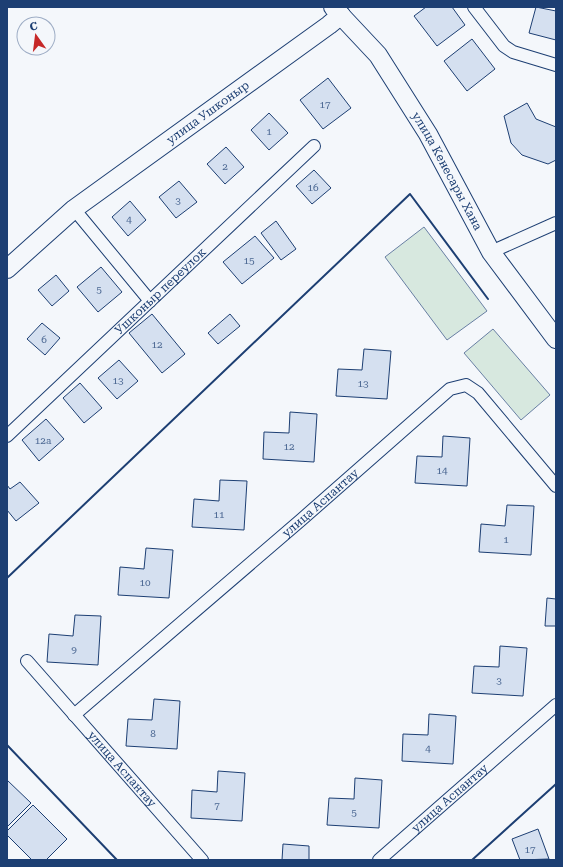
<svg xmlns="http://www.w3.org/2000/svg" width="563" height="867" font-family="'Roboto Serif',serif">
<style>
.green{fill:#d7e8df;stroke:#687fa3}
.building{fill:#d5e0f0;stroke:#1d3f73}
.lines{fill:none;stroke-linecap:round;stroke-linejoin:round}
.street-casing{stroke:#1d3f73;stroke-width:14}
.secondary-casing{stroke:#1d3f73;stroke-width:20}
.street{stroke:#f4f7fb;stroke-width:12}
.secondary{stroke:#f4f7fb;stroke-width:18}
.wall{stroke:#1d3f73;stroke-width:2}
.labels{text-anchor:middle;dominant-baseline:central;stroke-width:3;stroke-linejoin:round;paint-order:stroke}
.number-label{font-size:10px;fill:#4b6792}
.street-label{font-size:12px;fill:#1d3f73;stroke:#f4f7fb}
</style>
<rect width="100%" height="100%" fill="#f4f7fb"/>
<g class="green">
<polygon points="424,227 487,311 447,340 385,257"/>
<polygon points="493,329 550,395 521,420 464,353"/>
</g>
<g class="building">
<polygon points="426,7 452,7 465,25 437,46 414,16"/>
<polygon points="536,7 556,11 556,40 529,33"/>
<polygon points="472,39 495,69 467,91 444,61"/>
<polygon points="328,78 351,108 323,129 300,100"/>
<polygon points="527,103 536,119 556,127 556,160 548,164 522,155 511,143 504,116"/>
<polygon points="269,113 288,133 269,150 251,130"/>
<polygon points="226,147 244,167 225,184 207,164"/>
<polygon points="314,170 331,188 312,204 296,186"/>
<polygon points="179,181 197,202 176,218 159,197"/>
<polygon points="130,201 146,220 128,236 112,217"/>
<polygon points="276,221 296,249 281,260 261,233"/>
<polygon points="255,236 274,258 242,284 223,262"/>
<polygon points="101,267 122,292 98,312 77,287"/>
<polygon points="56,275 69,291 52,306 38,290"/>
<polygon points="152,314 185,354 162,373 129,333"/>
<polygon points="230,314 240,326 218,344 208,333"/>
<polygon points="42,323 60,338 45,355 27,339"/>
<polygon points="364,349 391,351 387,399 336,396 338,369 362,370"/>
<polygon points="119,360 138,381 117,399 98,378"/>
<polygon points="80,383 102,408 84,423 63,398"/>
<polygon points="290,412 317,414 314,462 263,459 264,432 289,433"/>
<polygon points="46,419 64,439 39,461 22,440"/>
<polygon points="443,436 470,438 467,486 415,483 417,456 442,457"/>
<polygon points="220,480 247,481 244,530 192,527 194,499 219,501"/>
<polygon points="20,482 39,503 16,521 7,510 7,485 10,489"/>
<polygon points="507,505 534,506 531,555 479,552 481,524 505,526"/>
<polygon points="146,548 173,550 169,598 118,595 120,567 144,569"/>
<polygon points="547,598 556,599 556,626 545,626"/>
<polygon points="75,615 101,616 98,665 47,662 49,634 73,636"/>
<polygon points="500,646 527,648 523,696 472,693 474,666 499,667"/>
<polygon points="154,699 180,701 177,749 126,746 128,719 152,720"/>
<polygon points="429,714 456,716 453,764 402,761 403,734 428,735"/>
<polygon points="218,771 245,773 242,821 191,818 192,790 217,792"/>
<polygon points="355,778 382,780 379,828 327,825 329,798 354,799"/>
<polygon points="7,780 31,803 7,827"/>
<polygon points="33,805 67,839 46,860 32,860 7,835 7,831"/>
<polygon points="538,829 549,859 520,860 512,839"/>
<polygon points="283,844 309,846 309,860 282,860"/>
</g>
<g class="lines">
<g class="street-casing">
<g id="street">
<polyline points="474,7 504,46 513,52 556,65"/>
<polyline points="74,209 150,301"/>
<polyline points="491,252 556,223"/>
<path id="s1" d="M7,436L314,146"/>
<path id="s2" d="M27,661L202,860"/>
<path id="s3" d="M74,715L301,520L450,389L466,385L478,393L556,486"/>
<path id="s4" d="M379,860L556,705"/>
</g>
</g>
<g class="secondary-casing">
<g id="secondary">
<path id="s5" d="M333,7L378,55L428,134L491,252L556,339"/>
<path id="s6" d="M7,269L74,209L329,25L341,15"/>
</g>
</g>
<use href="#street" class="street"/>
<use href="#secondary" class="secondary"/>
<g class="wall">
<polyline points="7,578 410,194 488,299"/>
<polyline points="7,745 117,860"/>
<polyline points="472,860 556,784"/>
</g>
</g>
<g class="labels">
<g class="number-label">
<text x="325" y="104">17</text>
<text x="269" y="131">1</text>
<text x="225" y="166">2</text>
<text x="313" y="187">16</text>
<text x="178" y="200">3</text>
<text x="129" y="219">4</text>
<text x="249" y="260">15</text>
<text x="99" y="289">5</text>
<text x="44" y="339">6</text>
<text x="157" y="344">12</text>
<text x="118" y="380">13</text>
<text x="363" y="383">13</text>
<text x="43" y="440">12а</text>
<text x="289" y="446">12</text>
<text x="442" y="470">14</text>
<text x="219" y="514">11</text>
<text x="506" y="539">1</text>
<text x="145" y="582">10</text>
<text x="74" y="649">9</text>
<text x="499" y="680">3</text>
<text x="153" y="733">8</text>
<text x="428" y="748">4</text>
<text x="217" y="805">7</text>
<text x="354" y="812">5</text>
<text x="530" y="849">17</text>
</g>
<g class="street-label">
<text stroke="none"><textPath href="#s6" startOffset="255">улица Ушконыр</textPath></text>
<text stroke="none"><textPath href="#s5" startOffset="201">улица Кенесары Хана</textPath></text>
<text stroke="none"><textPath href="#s1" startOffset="211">Ушконыр переулок</textPath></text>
<text stroke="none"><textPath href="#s3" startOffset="325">улица Аспантау</textPath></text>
<text stroke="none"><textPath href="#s2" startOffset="144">улица Аспантау</textPath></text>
<text stroke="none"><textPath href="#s4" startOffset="94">улица Аспантау</textPath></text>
</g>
</g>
<rect width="563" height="867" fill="none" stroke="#1d3f73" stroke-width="16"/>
<g transform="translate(36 36) rotate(346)"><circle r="19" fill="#f4f7fb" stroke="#9eadc5"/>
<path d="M0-3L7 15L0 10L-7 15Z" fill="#c62828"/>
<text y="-6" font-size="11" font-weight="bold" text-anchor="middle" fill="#1d3f73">С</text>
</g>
</svg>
